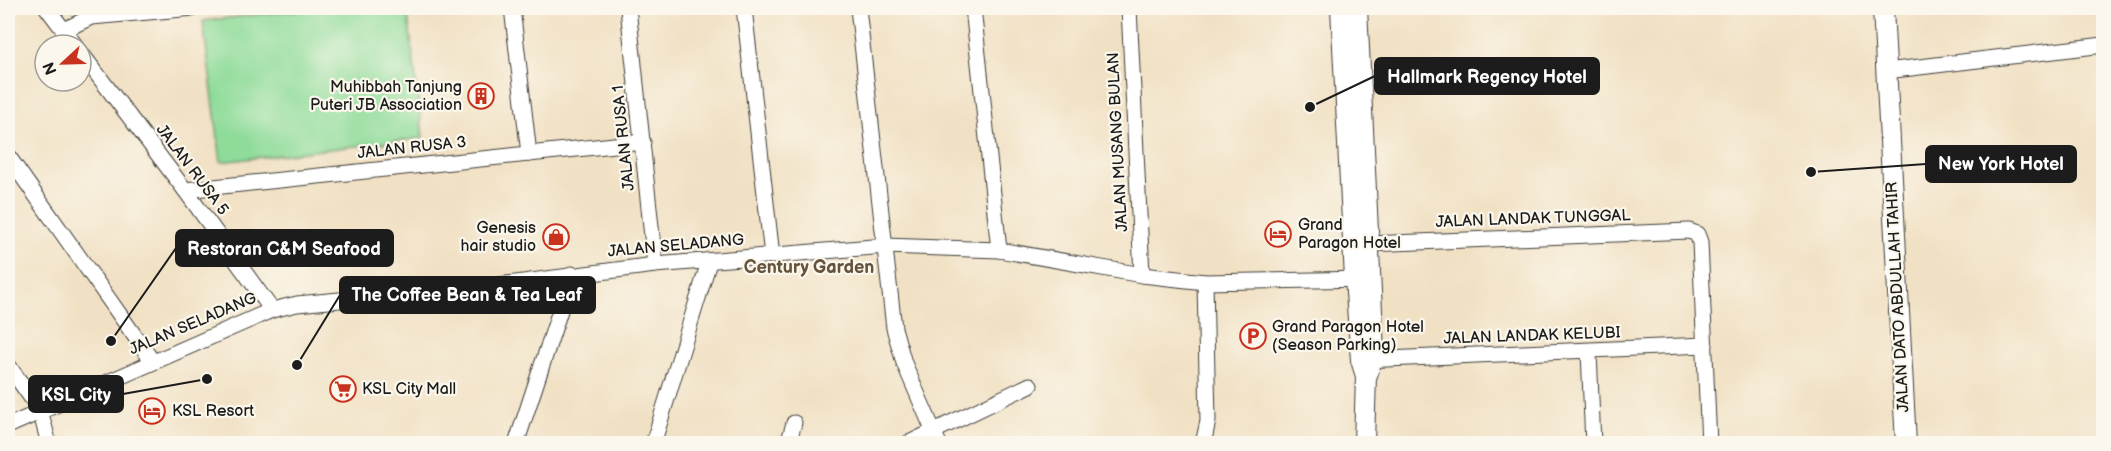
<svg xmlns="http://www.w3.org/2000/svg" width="2111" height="451" font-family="'Balsamiq Sans',sans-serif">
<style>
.green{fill:#8fdc9a;stroke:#567c5b;stroke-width:1.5}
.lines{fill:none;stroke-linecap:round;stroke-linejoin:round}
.minor-casing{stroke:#3c3a35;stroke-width:17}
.tertiary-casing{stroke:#3c3a35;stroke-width:22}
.minor{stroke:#fff;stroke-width:15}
.tertiary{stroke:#fff;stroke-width:20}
.labels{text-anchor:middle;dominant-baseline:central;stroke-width:4.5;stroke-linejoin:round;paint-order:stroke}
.poi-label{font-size:16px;fill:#1c1c1c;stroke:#fbf7ec;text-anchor:start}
.street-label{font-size:16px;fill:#1c1c1c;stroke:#fbf7ec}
.neighbourhood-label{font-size:18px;font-weight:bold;fill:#65533d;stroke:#fbf7ec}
.leader{fill:none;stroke:#1c1c1c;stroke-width:2}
.callout-dot{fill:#1c1c1c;stroke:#fbf7ec;stroke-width:2}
.callout{fill:#1c1c1c;stroke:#1c1c1c;stroke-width:2}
.callout-label{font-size:18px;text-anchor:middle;font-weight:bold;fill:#fff}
</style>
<rect width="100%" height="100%" fill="#fbf7ec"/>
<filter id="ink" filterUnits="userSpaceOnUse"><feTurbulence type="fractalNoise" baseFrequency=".0167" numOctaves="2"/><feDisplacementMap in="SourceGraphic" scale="12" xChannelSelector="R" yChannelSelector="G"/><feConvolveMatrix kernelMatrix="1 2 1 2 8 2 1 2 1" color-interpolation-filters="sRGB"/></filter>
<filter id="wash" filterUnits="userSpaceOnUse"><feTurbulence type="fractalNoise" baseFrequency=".008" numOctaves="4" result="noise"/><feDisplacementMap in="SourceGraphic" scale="24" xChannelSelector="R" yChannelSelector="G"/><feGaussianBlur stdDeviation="1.35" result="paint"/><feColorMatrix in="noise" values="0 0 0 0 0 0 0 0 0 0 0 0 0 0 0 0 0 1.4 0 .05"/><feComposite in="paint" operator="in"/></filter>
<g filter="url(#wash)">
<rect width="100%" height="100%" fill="#f1e1c4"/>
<polygon class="green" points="317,8 407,8 423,138 221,162 203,21"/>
</g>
<g filter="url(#ink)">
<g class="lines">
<g class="minor-casing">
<g id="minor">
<polyline points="47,8 75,45"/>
<polyline points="512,8 529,154"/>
<polyline points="628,8 655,265"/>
<polyline points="744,8 772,256"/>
<polyline points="858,8 894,328 904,363 939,444"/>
<polyline points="973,8 999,250"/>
<polyline points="1129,8 1142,275"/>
<polyline points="64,30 91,17 194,8"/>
<polyline points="81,53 185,190 272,310"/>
<polyline points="1886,71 2104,45"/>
<polyline points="8,156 153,362"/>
<polyline points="185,190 643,142"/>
<polyline points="1369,244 1689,231 1697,234 1700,242 1709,444"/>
<polyline points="1589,352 1593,444"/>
<polyline points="1364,360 1705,345"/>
<polyline points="8,365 40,410 49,444"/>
<polyline points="8,426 272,310 297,304 499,285 655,265 885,246 999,250 1142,275 1205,282 1366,279"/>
<polyline points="516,444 572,274"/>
<polyline points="653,444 709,262"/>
<polyline points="788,444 794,423"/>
<polyline points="907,444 1030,385"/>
<polyline points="1203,444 1208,421 1205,282"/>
</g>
</g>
<g class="tertiary-casing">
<g id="tertiary">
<polyline points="1341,8 1355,279 1361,360 1366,376 1364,444"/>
<polyline points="1357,8 1374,352 1367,375"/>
<polyline points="1883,8 1906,444"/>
</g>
</g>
<use href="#minor" class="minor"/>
<use href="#tertiary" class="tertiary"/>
</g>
</g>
<defs>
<g id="building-ring" transform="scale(1.35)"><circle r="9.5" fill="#fbf7ec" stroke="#c8321e" stroke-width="1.5"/><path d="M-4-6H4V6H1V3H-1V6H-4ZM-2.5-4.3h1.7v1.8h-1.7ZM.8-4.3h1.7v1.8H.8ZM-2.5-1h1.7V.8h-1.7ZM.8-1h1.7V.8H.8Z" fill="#c8321e"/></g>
<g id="hotel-ring" transform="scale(1.35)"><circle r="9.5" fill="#fbf7ec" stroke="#c8321e" stroke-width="1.5"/><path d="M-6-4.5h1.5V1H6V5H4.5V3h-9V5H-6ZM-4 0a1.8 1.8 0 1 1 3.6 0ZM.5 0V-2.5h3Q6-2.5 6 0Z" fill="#c8321e"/></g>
<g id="shop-ring" transform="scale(1.35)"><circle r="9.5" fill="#fbf7ec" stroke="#c8321e" stroke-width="1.5"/><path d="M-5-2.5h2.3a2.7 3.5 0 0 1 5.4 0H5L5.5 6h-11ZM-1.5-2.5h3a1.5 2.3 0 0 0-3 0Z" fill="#c8321e"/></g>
<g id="parking-ring" transform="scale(1.35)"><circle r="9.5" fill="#fbf7ec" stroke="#c8321e" stroke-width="1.5"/><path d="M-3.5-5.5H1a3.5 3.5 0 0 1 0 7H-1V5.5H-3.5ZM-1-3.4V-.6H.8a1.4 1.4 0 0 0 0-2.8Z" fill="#c8321e"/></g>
<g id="supermarket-ring" transform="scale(1.35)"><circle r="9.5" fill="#fbf7ec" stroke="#c8321e" stroke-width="1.5"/><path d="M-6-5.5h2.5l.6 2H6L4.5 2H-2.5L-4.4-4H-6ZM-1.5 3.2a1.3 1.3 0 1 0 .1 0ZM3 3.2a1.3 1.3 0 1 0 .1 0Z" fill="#c8321e"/></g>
</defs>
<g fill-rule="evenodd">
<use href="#building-ring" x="481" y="96"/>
<use href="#hotel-ring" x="1278" y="234"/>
<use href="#shop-ring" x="556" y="237"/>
<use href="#parking-ring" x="1253" y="336"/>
<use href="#supermarket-ring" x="343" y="389"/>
<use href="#hotel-ring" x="152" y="411"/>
</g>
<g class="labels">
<g class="poi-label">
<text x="462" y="87" text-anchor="end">Muhibbah Tanjung<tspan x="462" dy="18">Puteri JB Association</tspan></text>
<text x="1298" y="225">Grand<tspan x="1298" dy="18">Paragon Hotel</tspan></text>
<text x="536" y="228" text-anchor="end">Genesis<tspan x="536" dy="18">hair studio</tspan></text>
<text x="1272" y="327">Grand Paragon Hotel<tspan x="1272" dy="18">(Season Parking)</tspan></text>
<text x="362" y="389">KSL City Mall</text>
<text x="172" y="411">KSL Resort</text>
</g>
<g class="street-label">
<text transform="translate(624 138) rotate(-96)">JALAN RUSA 1</text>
<text transform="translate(1118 142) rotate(-93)">JALAN MUSANG BULAN</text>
<text transform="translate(412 148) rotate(-6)">JALAN RUSA 3</text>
<text transform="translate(192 170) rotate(53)">JALAN RUSA 5</text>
<text transform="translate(1533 219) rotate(-2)">JALAN LANDAK TUNGGAL</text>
<text transform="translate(676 246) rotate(-5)">JALAN SELADANG</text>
<text transform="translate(1898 297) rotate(-93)">JALAN DATO ABDULLAH TAHIR</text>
<text transform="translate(193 324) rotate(-23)">JALAN SELADANG</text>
<text transform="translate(1532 336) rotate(-2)">JALAN LANDAK KELUBI</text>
</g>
<g class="neighbourhood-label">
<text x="809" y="267">Century Garden</text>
</g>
</g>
<path class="leader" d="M1310 107L1375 76M1811 172L1926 164M111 341L176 248M297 365L340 295M207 379L123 394"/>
<g class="callout-dot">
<circle cx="1310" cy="107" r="6"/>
<circle cx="1811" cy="172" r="6"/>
<circle cx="111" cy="341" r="6"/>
<circle cx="297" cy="365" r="6"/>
<circle cx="207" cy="379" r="6"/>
</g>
<g class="callout">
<rect x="1375" y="58" width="224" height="36" rx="6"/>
<rect x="1926" y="146" width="150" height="36" rx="6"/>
<rect x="176" y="230" width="217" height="36" rx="6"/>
<rect x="340" y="277" width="255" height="36" rx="6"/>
<rect x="29" y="376" width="94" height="36" rx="6"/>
</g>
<g class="callout-label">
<text x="1487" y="83">Hallmark Regency Hotel</text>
<text x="2001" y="170">New York Hotel</text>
<text x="284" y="255">Restoran C&amp;M Seafood</text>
<text x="467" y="301">The Coffee Bean &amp; Tea Leaf</text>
<text x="76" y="401">KSL City</text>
</g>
<rect width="2111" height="451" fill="none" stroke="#fbf7ec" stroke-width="30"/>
<g transform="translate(63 63) rotate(248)"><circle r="28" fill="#fbf7ec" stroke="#a29f99" stroke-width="1.5"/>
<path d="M0-4.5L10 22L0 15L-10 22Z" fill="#c8321e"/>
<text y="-9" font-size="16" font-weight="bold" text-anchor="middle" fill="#1c1c1c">N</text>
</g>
</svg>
